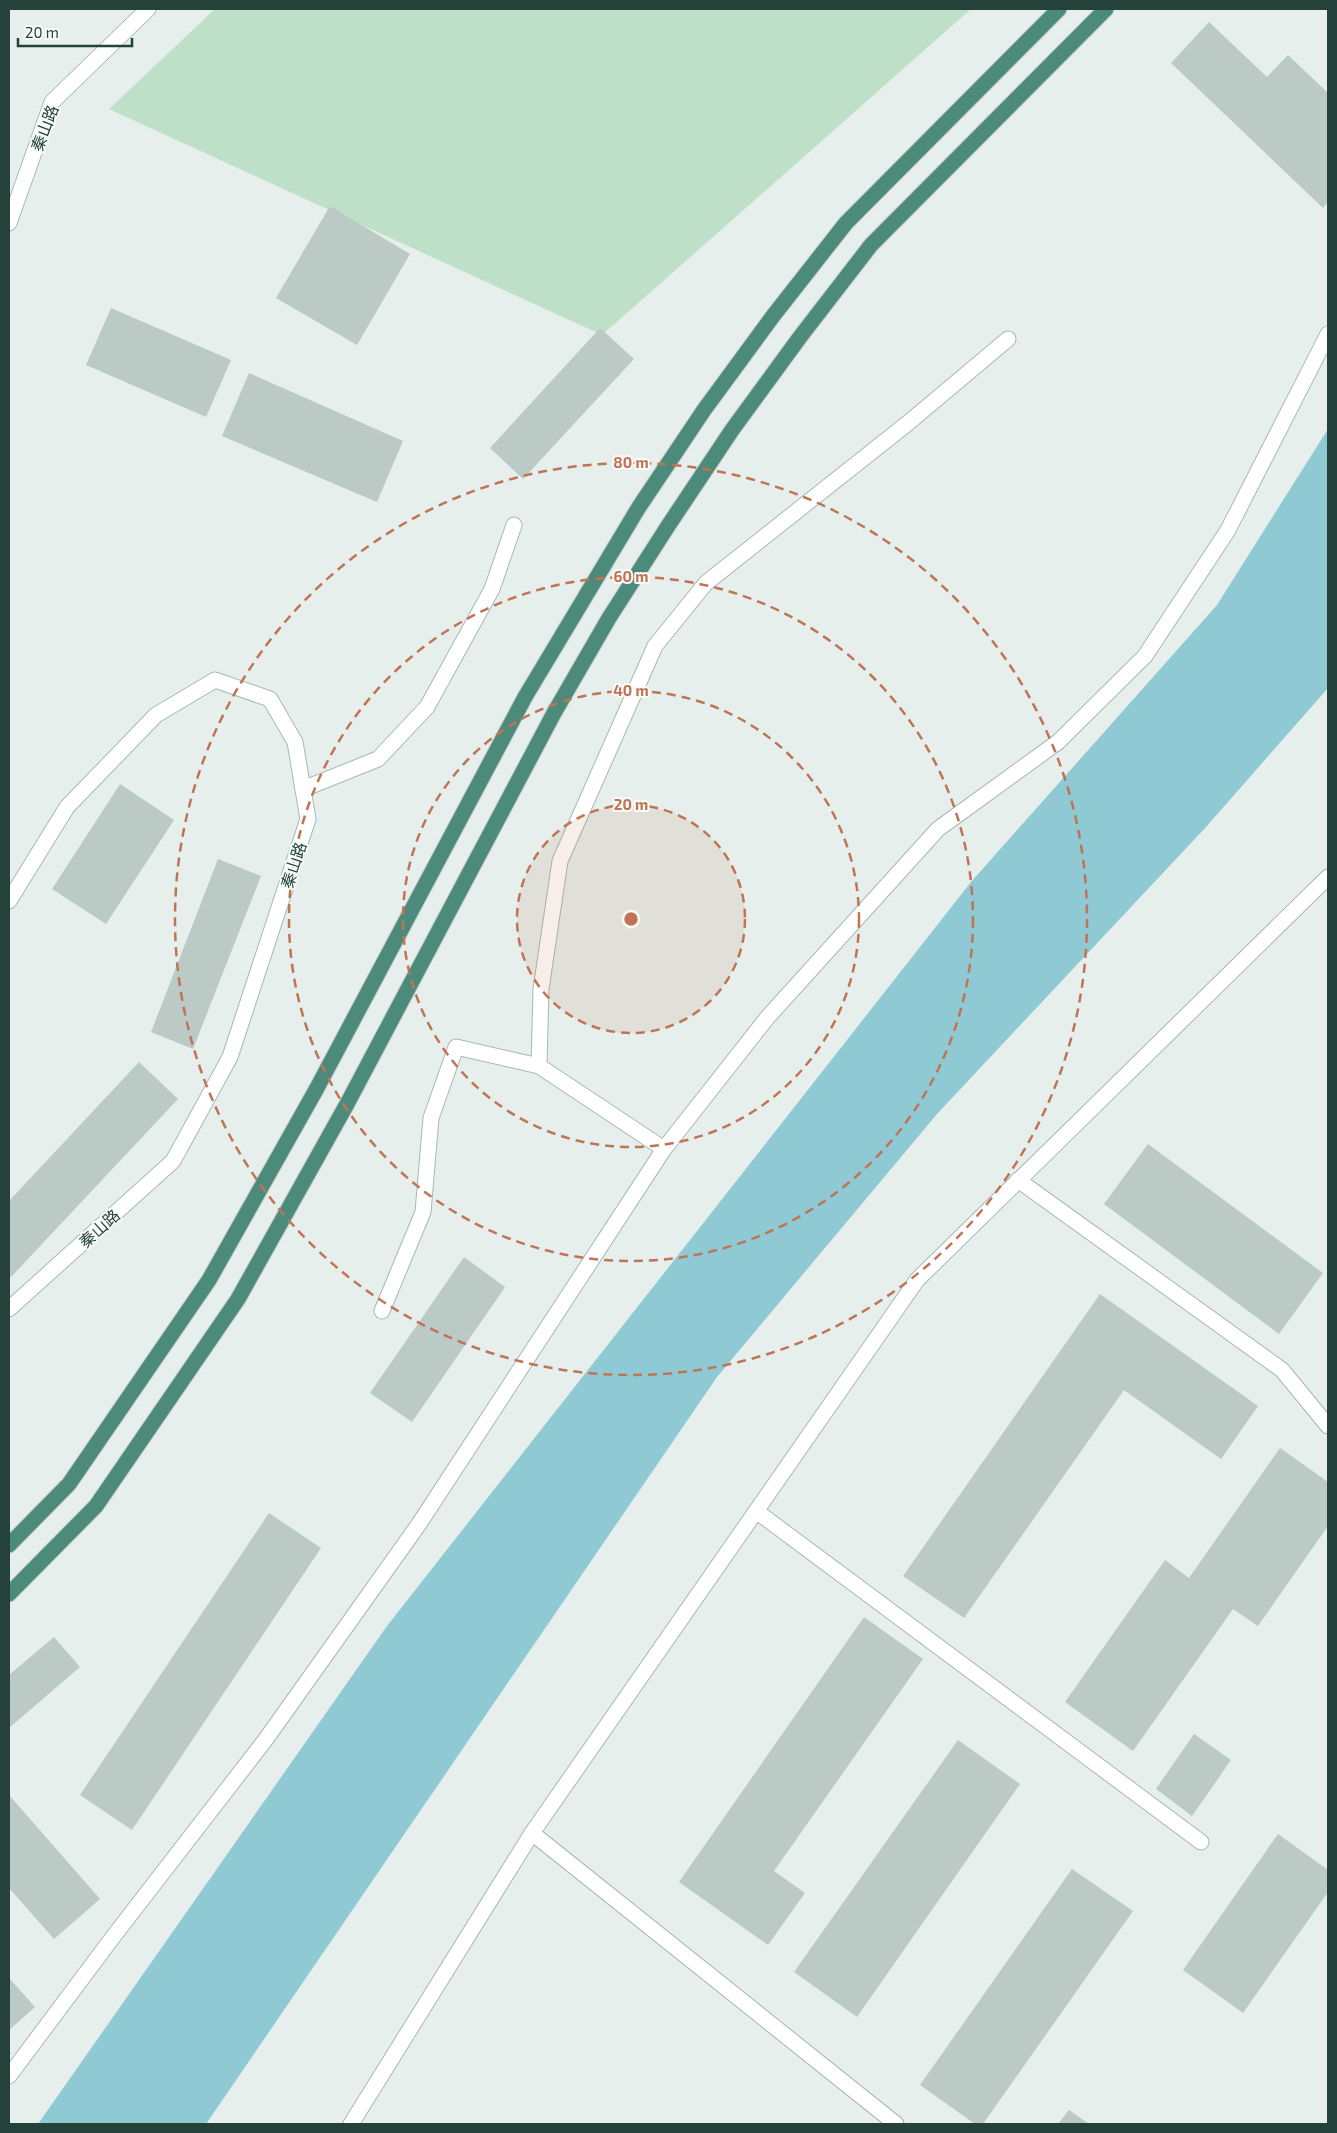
<svg xmlns="http://www.w3.org/2000/svg" width="1337" height="2133" font-family="'Exo 2','Noto Sans SC',sans-serif">
<style>
.green{fill:#bfe0c8}
.water{fill:#8ec9d4}
.building{fill:#bbcac4}
.lines{fill:none;stroke-linecap:round;stroke-linejoin:round}
.service-casing{stroke:#a8b8b2;stroke-width:17}
.minor-casing{stroke:#a8b8b2;stroke-width:17}
.tertiary-casing{stroke:#a8b8b2;stroke-width:17}
.secondary-casing{stroke:#a4bbb3;stroke-width:17}
.trunk-casing{stroke:#c2cac8;stroke-width:17}
.service{stroke:#fff;stroke-width:15}
.minor{stroke:#fff;stroke-width:15}
.tertiary{stroke:#fff;stroke-width:15}
.secondary{stroke:#fff;stroke-width:15}
.trunk{stroke:#4c8a7c;stroke-width:15}
.ring{fill:none;stroke:#c07456;stroke-width:2.5;stroke-dasharray:9 6}
.labels{text-anchor:middle;dominant-baseline:central;stroke-width:4;stroke-linejoin:round;paint-order:stroke}
.street-label{font-size:16px;fill:#24423a;stroke:#f7fbf9}
.centre{fill:#c07456;stroke:#f7fbf9;stroke-width:2.5}
.ring-label{font-size:15px;text-anchor:middle;font-weight:bold;fill:#c07456;stroke:#f7fbf9;stroke-width:4;stroke-linejoin:round;paint-order:stroke}
</style>
<rect width="100%" height="100%" fill="#e6efeb"/>
<polygon class="green" points="215,9 971,9 602,335 109,109"/>
<polygon class="water" points="1328,429 1328,688 1206,827 937,1114 717,1377 206,2124 38,2124 387,1626 971,882 1217,605"/>
<g class="building">
<polygon points="1209,22 1267,77 1288,55 1328,93 1328,202 1323,208 1171,63"/>
<polygon points="330,206 410,254 357,345 276,298"/>
<polygon points="111,308 231,360 206,417 86,365"/>
<polygon points="600,328 634,359 523,479 490,448"/>
<polygon points="249,373 403,441 377,502 222,436"/>
<polygon points="120,784 174,820 106,924 52,889"/>
<polygon points="218,859 261,876 193,1049 151,1032"/>
<polygon points="139,1062 178,1099 11,1277 9,1275 9,1201"/>
<polygon points="1148,1144 1323,1273 1279,1334 1104,1204"/>
<polygon points="464,1257 505,1287 412,1422 370,1393"/>
<polygon points="1100,1294 1258,1406 1221,1459 1124,1390 964,1618 903,1576"/>
<polygon points="1280,1448 1328,1482 1328,1526 1258,1626 1233,1609 1133,1751 1065,1702 1165,1560 1189,1578"/>
<polygon points="269,1513 321,1548 132,1830 80,1795"/>
<polygon points="864,1617 923,1659 774,1871 805,1893 768,1945 679,1882"/>
<polygon points="54,1637 80,1667 9,1728 9,1675"/>
<polygon points="1194,1734 1231,1760 1192,1816 1156,1789"/>
<polygon points="958,1740 1020,1784 857,2017 794,1972"/>
<polygon points="9,1795 100,1899 54,1939 9,1888"/>
<polygon points="1278,1834 1328,1870 1328,1892 1243,2013 1183,1970"/>
<polygon points="1072,1869 1133,1911 983,2124 975,2124 920,2085"/>
<polygon points="9,1978 35,2007 9,2030"/>
<polygon points="1069,2110 1089,2124 1058,2124"/>
</g>
<g class="lines">
<g class="service-casing">
<polyline id="service" points="532,1833 896,2124"/>
</g>
<g class="minor-casing">
<g id="minor">
<polyline points="303,789 378,759 427,707 492,589 514,525"/>
<polyline points="664,1149 539,1066 541,989 560,861 655,646 706,583 908,423 1008,339"/>
<polyline points="1018,1180 1282,1370 1328,1426"/>
<polyline points="382,1311 423,1212 431,1118 456,1047 539,1066"/>
<polyline points="756,1511 1201,1842"/>
<polyline points="9,2076 113,1937 266,1739 419,1524 664,1149 767,1018 938,829 1058,742 1145,656 1228,530 1328,334"/>
</g>
</g>
<g class="tertiary-casing">
<polyline id="tertiary" points="351,2124 532,1833 917,1280 1328,877"/>
</g>
<g class="secondary-casing">
<g id="secondary">
<polyline points="9,223 52,102 148,9"/>
<polyline points="9,901 67,807 156,715 215,680 270,699 295,742 308,819 230,1057 173,1161 9,1309"/>
</g>
</g>
<g class="trunk-casing">
<g id="trunk">
<polyline points="9,1545 69,1484 209,1280 317,1088 525,697 639,507 704,410 773,316 846,223 1059,9"/>
<polyline points="9,1594 96,1506 238,1299 347,1104 554,713 609,618 668,526 732,430 800,337 871,245 1106,9"/>
</g>
</g>
<use href="#service" class="service"/>
<use href="#minor" class="minor"/>
<use href="#tertiary" class="tertiary"/>
<use href="#secondary" class="secondary"/>
<use href="#trunk" class="trunk"/>
</g>
<circle cx="631" cy="919" r="114" fill="#c07456" fill-opacity=".12"/>
<g class="ring">
<circle cx="631" cy="919" r="114"/>
<circle cx="631" cy="919" r="228"/>
<circle cx="631" cy="919" r="342"/>
<circle cx="631" cy="919" r="456"/>
</g>
<g class="labels">
<g class="street-label">
<text transform="translate(44 128) rotate(-69)">秦山路</text>
<text transform="translate(293 865) rotate(-72)">秦山路</text>
<text transform="translate(99 1228) rotate(-42)">秦山路</text>
</g>
</g>
<circle cx="631" cy="919" r="8" class="centre"/>
<g class="ring-label">
<text x="631" y="468">80 m</text>
<text x="631" y="582">60 m</text>
<text x="631" y="696">40 m</text>
<text x="631" y="810">20 m</text>
</g>
<rect width="1337" height="2133" fill="none" stroke="#24423a" stroke-width="20"/>
<path d="M18 38v8h114v-8" fill="none" stroke="#24423a" stroke-width="2.5"/>
<text x="25" y="38" font-size="15" fill="#24423a" stroke="#f7fbf9" stroke-width="4" paint-order="stroke">20 m</text>
</svg>
